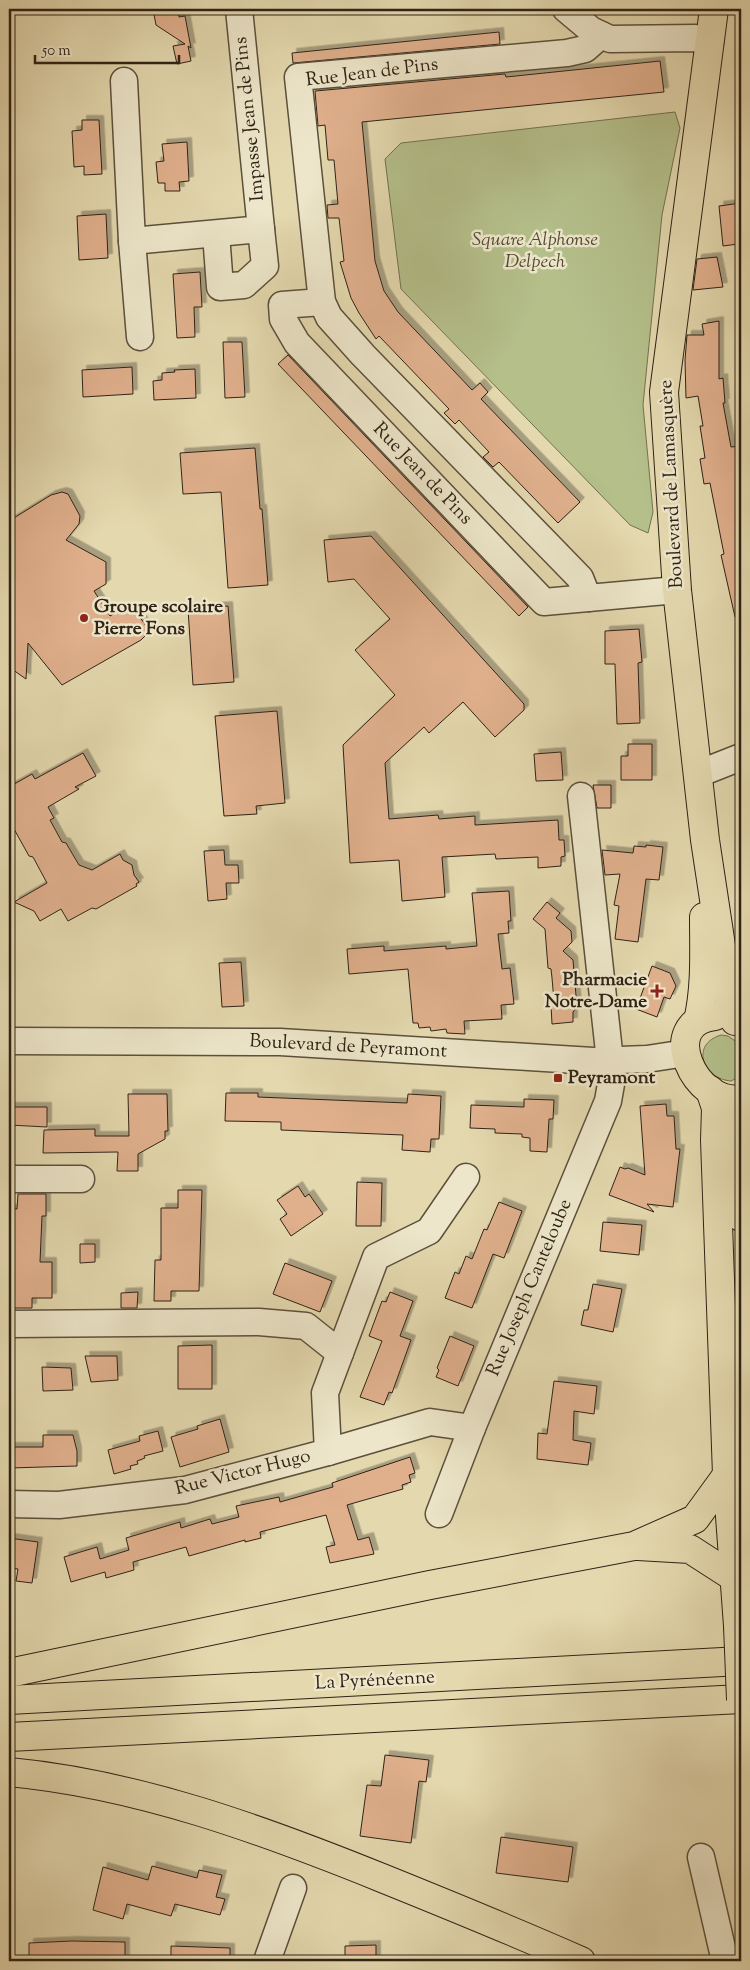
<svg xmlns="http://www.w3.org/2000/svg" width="750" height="1970" font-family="'Sorts Mill Goudy',serif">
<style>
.green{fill:#b4bf8a;stroke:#727150}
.building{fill:#e0b08d;stroke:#2f2316;filter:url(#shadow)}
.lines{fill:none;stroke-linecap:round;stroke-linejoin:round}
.minor-casing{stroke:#5c503c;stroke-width:29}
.major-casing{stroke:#2f2316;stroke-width:30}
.highway-casing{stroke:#2f2316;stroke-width:30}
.minor{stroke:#ede6ca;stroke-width:26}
.major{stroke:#e4d8ae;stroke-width:28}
.highway{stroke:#e4d8ae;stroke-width:28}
.major-bridge-casing{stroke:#2f2316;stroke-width:30;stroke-linecap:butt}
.major-bridge{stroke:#e4d8ae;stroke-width:28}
.poi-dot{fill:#8f2418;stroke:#ede6ca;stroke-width:2}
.labels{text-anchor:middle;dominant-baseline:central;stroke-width:5;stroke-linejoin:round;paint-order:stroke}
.street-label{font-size:19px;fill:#2f2316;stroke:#ede6ca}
.park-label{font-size:19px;font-style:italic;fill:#504a33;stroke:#ede6ca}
.poi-label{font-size:19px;font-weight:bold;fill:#2f2316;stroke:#ede6ca;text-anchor:start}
</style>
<defs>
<filter id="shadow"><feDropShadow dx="4.5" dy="-4.5" stdDeviation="0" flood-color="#0004"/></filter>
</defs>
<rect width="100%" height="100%" fill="#e4d8ae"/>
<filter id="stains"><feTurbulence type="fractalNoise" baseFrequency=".004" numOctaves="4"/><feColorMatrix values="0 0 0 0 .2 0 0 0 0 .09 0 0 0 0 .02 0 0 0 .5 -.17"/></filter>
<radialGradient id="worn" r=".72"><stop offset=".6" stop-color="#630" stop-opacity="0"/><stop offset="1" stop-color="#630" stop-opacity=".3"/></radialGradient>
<g class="green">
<polygon points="675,112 680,128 662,215 643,405 653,512 648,533 630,525 401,289 385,159 401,143"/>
<path d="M721,1035L728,1036L741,1045V1076L731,1081C704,1079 689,1045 721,1035Z"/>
</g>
<g class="building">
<polygon points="153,9 177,9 179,17 185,16 191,48 188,46 191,61 177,64 173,46 185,44 156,25"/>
<polygon points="499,32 500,44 293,63 292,53"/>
<polygon points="660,61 664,92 362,122 375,261 384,291 398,312 472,390 480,383 488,392 481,399 580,502 558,523 499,462 493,467 483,457 489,452 459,420 455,424 444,413 449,409 379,336 376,339 359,313 351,298 340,262 344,261 339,218 328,218 327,205 338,204 334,160 328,160 325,125 318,126 315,91 505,74 506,77"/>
<polygon points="82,120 99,120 102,174 84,175 84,166 74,167 72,131 82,130"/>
<polygon points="187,142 189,181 179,182 180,191 165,191 165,183 158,183 156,162 164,161 162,144"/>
<polygon points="741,203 741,231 737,232 738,244 723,246 719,206"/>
<polygon points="106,214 108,258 79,260 77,216"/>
<polygon points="717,257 723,287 693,290 697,259"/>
<polygon points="200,272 202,307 194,307 195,337 177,338 173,274"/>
<polygon points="719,321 719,379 723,378 725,403 723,403 731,447 741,446 741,616 735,617 721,555 724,554 710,483 704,484 700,459 705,458 700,426 703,426 698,396 686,398 685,360 687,335 704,335 702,324"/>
<polygon points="223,342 242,342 245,397 225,398"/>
<polygon points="288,355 528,607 519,616 278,364"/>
<polygon points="132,367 133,394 83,397 82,370"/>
<polygon points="195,369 196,398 154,400 153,381 162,380 162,373 175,372 174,370"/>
<polygon points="255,448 260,509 262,509 268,585 228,588 221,492 183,494 180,453"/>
<polygon points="62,492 68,494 80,516 79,524 66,540 106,562 106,584 94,591 110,616 125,607 133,608 147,627 147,631 145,636 141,640 62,685 28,643 26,679 9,667 9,521 51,495"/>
<polygon points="371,536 524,704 524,710 495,737 463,702 429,733 424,727 385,763 389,819 438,815 439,819 475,816 475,825 558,820 559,840 564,840 565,856 561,857 561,866 538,868 538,857 496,859 495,854 442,857 445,897 402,901 399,860 350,863 343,745 395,695 355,650 390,619 354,579 328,582 324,540"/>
<polygon points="228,606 234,682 193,685 188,609"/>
<polygon points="639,629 642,662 638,663 640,723 617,724 615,664 605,664 605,631"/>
<polygon points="277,711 285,803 256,806 257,814 224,816 215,716"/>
<polygon points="628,744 652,744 652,780 621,780 621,756 628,756"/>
<polygon points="561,752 563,780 536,781 534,754"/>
<polygon points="83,753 96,776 75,787 79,789 48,807 54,818 50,820 62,842 66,843 79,865 92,870 120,854 123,860 132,865 134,875 139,882 136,884 137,886 96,909 92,908 68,921 61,909 40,921 34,911 14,902 47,883 33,857 29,856 9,820 9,787 32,774 35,779"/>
<polygon points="593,785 611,785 611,808 597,808"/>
<polygon points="646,845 663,847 659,880 646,879 638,942 615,939 619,906 614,905 620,874 605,875 602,850 633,853 634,846 646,847"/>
<polygon points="224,850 225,865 238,865 239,883 226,883 227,899 208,901 204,851"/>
<polygon points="509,891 511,921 508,921 509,933 498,934 502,969 510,968 514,1004 501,1005 502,1019 464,1021 465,1034 447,1033 446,1029 431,1031 430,1027 419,1028 418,1023 413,1023 408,969 349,974 347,949 384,946 384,951 446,946 446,949 477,946 472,893"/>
<polygon points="547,902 560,913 556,918 571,931 572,942 563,951 573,960 577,1007 573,1012 573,1022 552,1024 551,1005 554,1001 552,978 551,969 548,968 545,929 533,919"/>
<polygon points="241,962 244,1006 222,1007 219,963"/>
<polygon points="652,966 670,973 676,986 670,999 664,997 657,1017 636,1009"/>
<polygon points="226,1093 258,1093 258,1097 407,1103 408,1094 441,1096 439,1139 431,1139 430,1152 402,1150 403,1135 281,1130 281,1122 225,1121"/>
<polygon points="128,1094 167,1094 168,1131 165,1131 165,1139 138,1154 138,1171 117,1171 118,1152 43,1153 44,1130 95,1129 95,1136 129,1136"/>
<polygon points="524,1099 554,1100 553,1119 549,1119 547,1152 530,1151 530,1138 522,1137 522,1134 495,1133 495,1129 470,1128 471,1105 524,1107"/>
<polygon points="666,1104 667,1116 674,1116 676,1149 680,1149 673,1207 647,1204 654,1212 609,1195 620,1167 625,1169 628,1168 645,1175 640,1106"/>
<polygon points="9,1107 47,1107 47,1127 9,1125"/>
<polygon points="357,1182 382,1183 381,1226 356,1226"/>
<polygon points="298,1186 305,1197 309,1194 323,1214 291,1236 280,1219 287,1214 277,1200"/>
<polygon points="178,1190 202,1190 199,1291 171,1291 171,1301 154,1301 155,1260 161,1260 161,1208 178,1208"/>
<polygon points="18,1194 46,1194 46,1216 42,1216 40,1262 52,1262 52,1298 32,1298 32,1308 11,1308 11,1244 9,1244 9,1209 17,1209"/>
<polygon points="499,1202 522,1211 504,1258 493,1254 472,1308 445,1298 455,1272 459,1274 466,1256 472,1259 484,1229 487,1230"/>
<polygon points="603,1222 642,1225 639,1255 600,1251"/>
<polygon points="80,1244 95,1244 95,1262 80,1263"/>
<polygon points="285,1263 332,1281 320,1312 273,1294"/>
<polygon points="593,1284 622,1289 613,1332 581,1325 584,1310 588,1310"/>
<polygon points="138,1292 137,1308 121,1308 121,1293"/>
<polygon points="390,1292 413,1301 400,1336 411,1340 392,1393 389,1392 384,1405 360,1397 382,1341 369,1336 382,1301 386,1302"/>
<polygon points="450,1336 474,1346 458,1386 436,1377 439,1370 437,1368"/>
<polygon points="212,1345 212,1389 178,1389 178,1346"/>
<polygon points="85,1356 117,1356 118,1380 91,1382"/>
<polygon points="42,1367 71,1368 73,1390 43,1391"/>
<polygon points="554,1381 597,1386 594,1414 574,1411 573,1440 591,1443 588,1465 537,1459 538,1433 547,1434"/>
<polygon points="220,1419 229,1452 180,1467 171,1437 198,1429 197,1426"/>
<polygon points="158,1431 163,1451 144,1456 145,1458 137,1461 138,1464 130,1466 131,1469 114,1474 108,1450 140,1441 139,1436"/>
<polygon points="43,1435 73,1435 77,1451 77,1466 9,1468 9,1447 43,1447"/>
<polygon points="410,1457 415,1473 409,1475 411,1482 402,1485 403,1489 347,1505 358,1540 369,1537 374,1554 330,1563 326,1547 335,1545 326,1515 260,1532 261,1538 245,1542 245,1540 189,1556 186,1547 133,1562 134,1570 106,1578 105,1572 71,1582 64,1557 97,1547 100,1559 129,1550 126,1538 180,1522 181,1528 210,1519 212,1524 239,1517 236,1506 279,1497 280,1502 333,1487 332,1483"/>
<polygon points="9,1538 38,1542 32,1583 16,1581 18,1569 9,1568"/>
<polygon points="385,1755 429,1760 426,1782 419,1781 411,1843 360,1836 367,1785 381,1786"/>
<polygon points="501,1837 573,1847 568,1882 496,1873"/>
<polygon points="152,1866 197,1878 199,1870 222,1875 216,1897 225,1899 220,1915 175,1904 171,1916 127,1904 123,1919 93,1910 103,1867 148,1880"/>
<polygon points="72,1941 125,1942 125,1961 29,1961 29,1943"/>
<polygon points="376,1945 376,1961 345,1961 345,1946"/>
<polygon points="171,1946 230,1948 230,1961 171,1961"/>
</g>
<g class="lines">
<g class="minor-casing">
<g id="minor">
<polyline points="566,9 591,30 610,39 696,38 710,42"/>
<polyline points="601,35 585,49 567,53 298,77 322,302 329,317 363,355 580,578 588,598 677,590"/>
<polyline points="124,81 132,241 261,229 239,9"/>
<polyline points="216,234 220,287 244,285 265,266 261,229"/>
<polyline points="132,241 140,337"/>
<polyline points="322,302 282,305 283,319 297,343 544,602 588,598"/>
<polyline points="698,774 741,757"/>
<polyline points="9,1041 280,1042 593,1061 647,1059 686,1053"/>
<polyline points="9,1179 81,1179"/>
<polyline points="9,1324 259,1322 306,1326 340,1353"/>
<polyline points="328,1452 325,1393 376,1257 429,1231 466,1177"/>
<polyline points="9,1504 59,1505 185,1490 328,1452 430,1422 472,1428"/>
<polyline points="439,1514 472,1428 608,1101 611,1084 610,1061 581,796"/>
<polyline points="701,1857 725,1961"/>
<polyline points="267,1961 293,1888"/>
</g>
</g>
<g class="major-casing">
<g id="major">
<polyline points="714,9 664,392 677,590 705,840 730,1005 735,1021"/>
<path d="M715,1016C656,1022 695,1107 741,1099"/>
<path d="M698,1021C706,987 704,951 704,917"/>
<polyline points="710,1090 716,1108 715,1140 727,1475 738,1626"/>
<polyline points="741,1107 736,1121 741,1217"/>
</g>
</g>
<g class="highway-casing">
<g id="highway">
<polyline points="638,1546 690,1549 735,1578 741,1590"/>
<polyline points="9,1673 430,1585 634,1546 695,1519 727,1475"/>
<polyline points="9,1700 741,1661"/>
<polyline points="9,1737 741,1699"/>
<path d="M9,1772C138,1784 263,1830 382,1878C449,1905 515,1932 581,1961"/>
</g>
</g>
<use href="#minor" class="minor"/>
<use href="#major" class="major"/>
<use href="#highway" class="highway"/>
<g class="major-bridge-casing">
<polyline id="major-bridge" points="738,1626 741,1700"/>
</g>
<use href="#major-bridge" class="major-bridge"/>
</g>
<g class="poi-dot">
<circle cx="84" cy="618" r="5"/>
<path d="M654.5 983.5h5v5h5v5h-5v5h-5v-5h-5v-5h5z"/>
<rect x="553" y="1073" width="10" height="10" rx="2.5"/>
</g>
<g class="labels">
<g class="street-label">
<text transform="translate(372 73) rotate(-7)">Rue Jean de Pins</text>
<text transform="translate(250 119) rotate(-96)">Impasse Jean de Pins</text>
<text transform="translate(422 474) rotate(46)">Rue Jean de Pins</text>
<text transform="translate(672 484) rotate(-93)">Boulevard de Lamasquère</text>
<text transform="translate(348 1047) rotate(3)">Boulevard de Peyramont</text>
<text transform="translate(530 1288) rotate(-67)">Rue Joseph Canteloube</text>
<text transform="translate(243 1473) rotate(-14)">Rue Victor Hugo</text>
<text transform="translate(375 1681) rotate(-3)">La Pyrénéenne</text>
</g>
<g class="park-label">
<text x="535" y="240">Square Alphonse<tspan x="535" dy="22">Delpech</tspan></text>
</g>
<g class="poi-label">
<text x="94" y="607">Groupe scolaire<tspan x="94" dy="22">Pierre Fons</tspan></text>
<text x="647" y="980" text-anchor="end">Pharmacie<tspan x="647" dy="22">Notre-Dame</tspan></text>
<text x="568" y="1078">Peyramont</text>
</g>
</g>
<rect width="750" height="1970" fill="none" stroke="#e4d8ae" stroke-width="30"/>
<rect x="10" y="10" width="730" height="1950" fill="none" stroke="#2f2316" stroke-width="2.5"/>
<rect x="15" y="15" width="720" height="1940" fill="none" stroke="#2f2316"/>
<path d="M35 55v8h144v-8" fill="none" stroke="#2f2316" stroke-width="2.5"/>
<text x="42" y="55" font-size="15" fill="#2f2316" stroke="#ede6ca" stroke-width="4" paint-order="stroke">50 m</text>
<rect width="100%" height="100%" filter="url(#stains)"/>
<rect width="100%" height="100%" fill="url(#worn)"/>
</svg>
